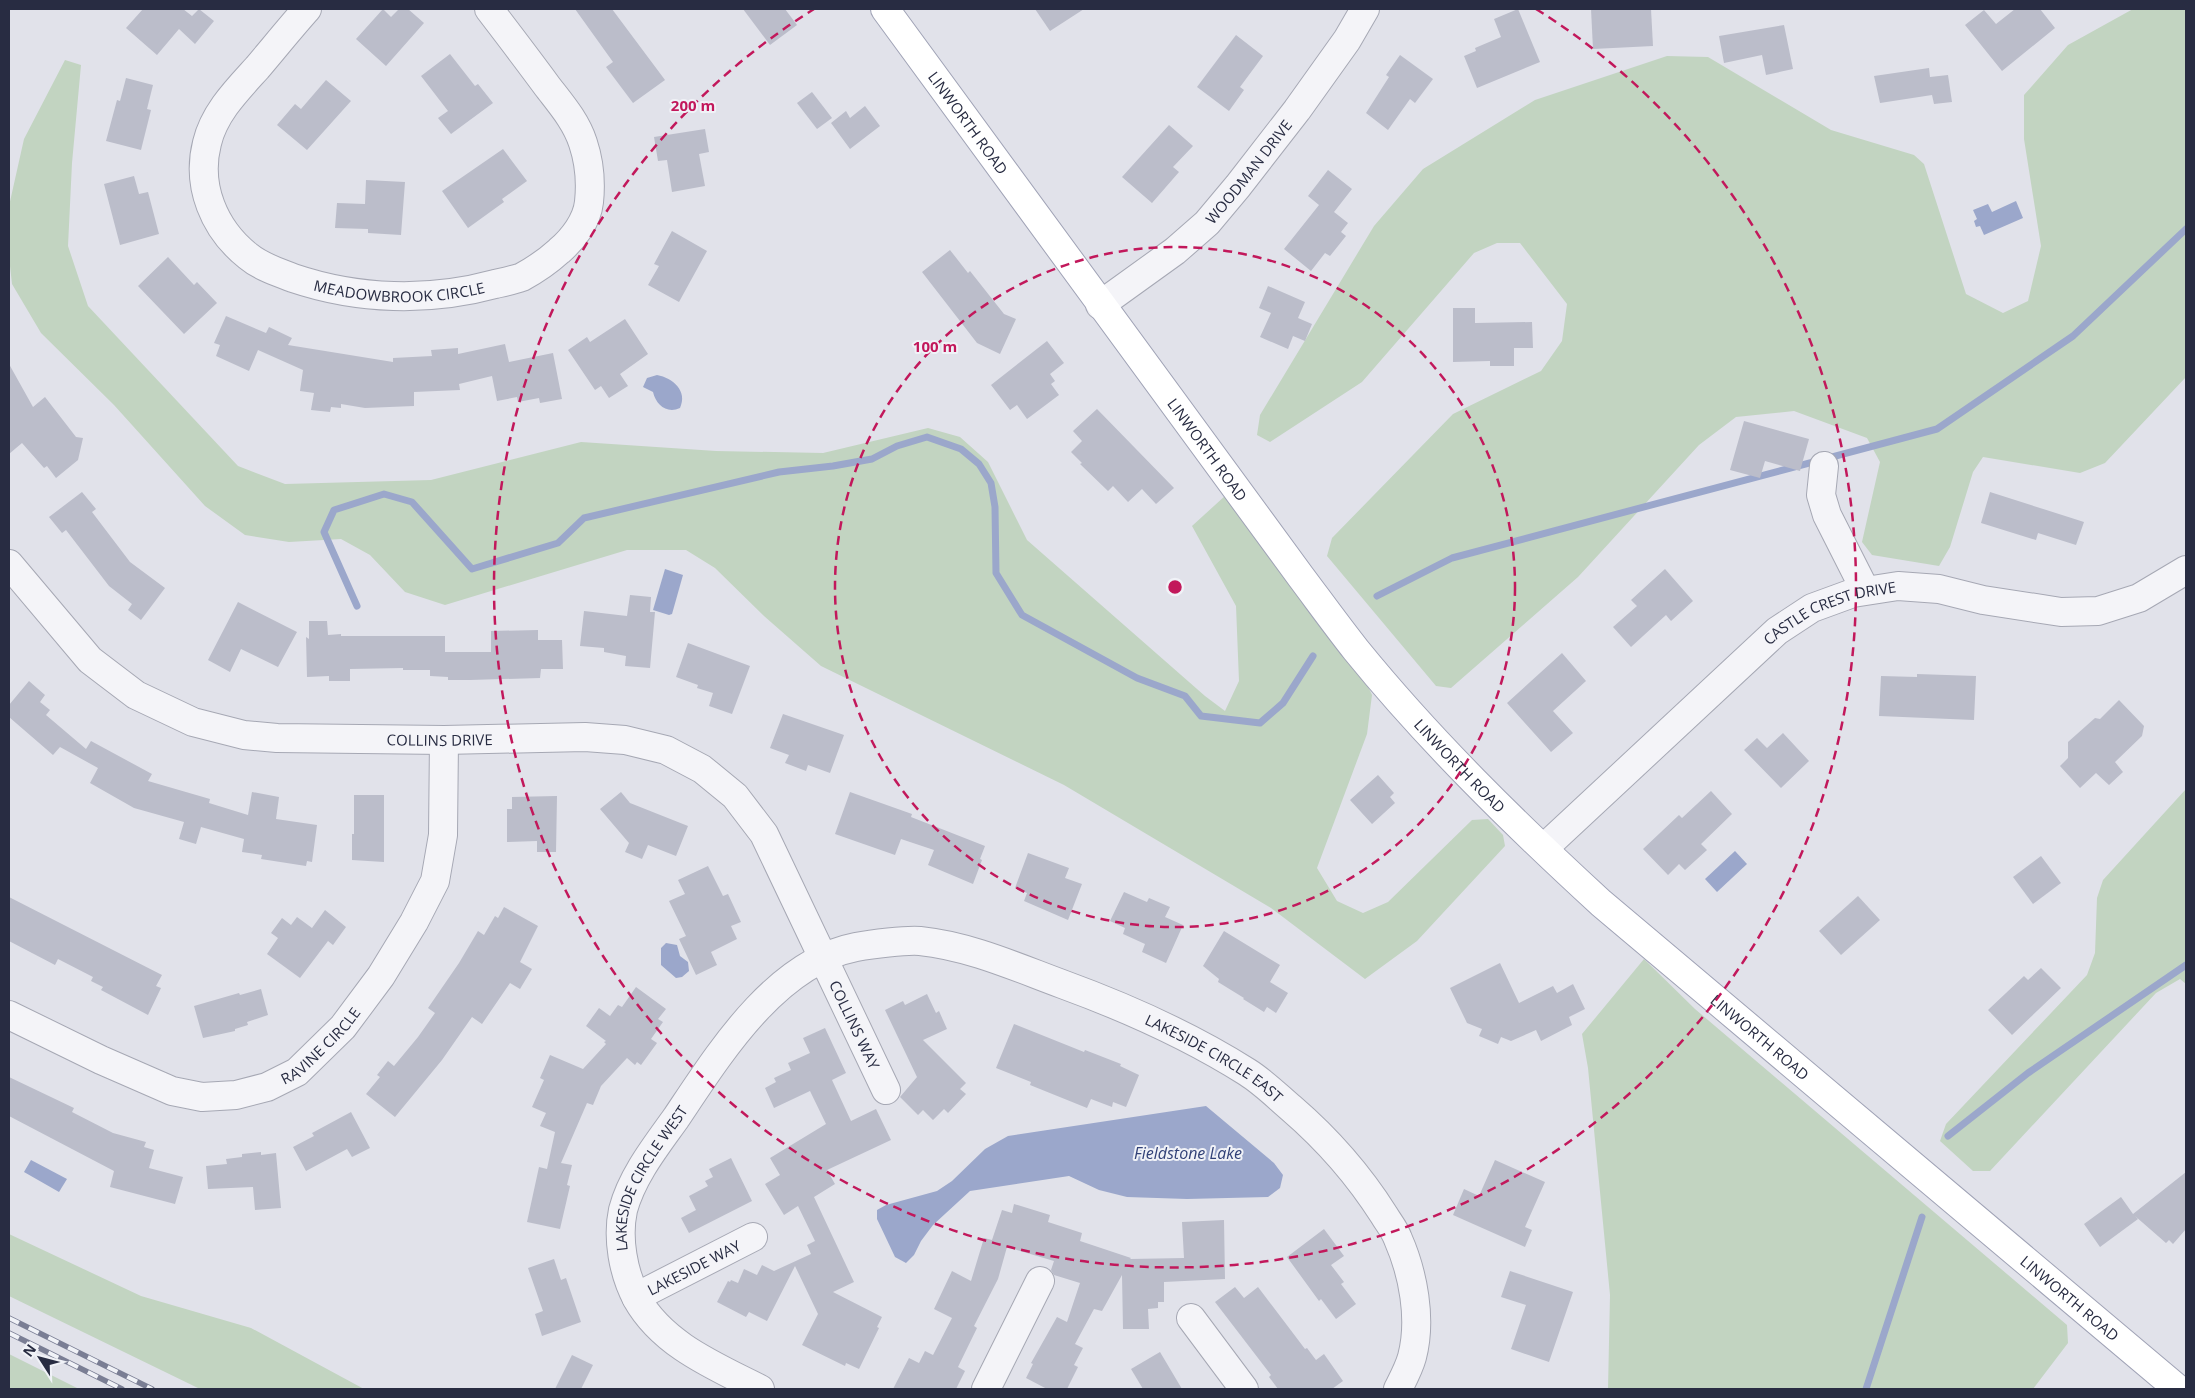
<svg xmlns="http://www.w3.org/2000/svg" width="2195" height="1398" font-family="'Open Sans',sans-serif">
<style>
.green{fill:#c2d4c1}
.water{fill:#9ba7cb}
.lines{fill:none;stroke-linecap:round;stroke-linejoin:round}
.stream{stroke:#9ba7cb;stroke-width:7}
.building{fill:#bbbdca}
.minor-casing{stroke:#a6a8b4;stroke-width:30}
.major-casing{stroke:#a0a3b6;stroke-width:30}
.minor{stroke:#f4f4f8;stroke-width:28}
.major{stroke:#fff;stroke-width:28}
.rail-casing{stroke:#7a7e94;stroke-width:5.5}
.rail{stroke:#f0f2f7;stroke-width:4;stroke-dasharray:11;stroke-linecap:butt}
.ring{fill:none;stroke:#c2185b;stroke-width:2.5;stroke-dasharray:9 6}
.labels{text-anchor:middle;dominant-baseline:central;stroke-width:4;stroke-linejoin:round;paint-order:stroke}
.street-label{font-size:15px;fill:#282c42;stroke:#f0f2f7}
.water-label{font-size:16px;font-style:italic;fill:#314177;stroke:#f0f2f7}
.centre{fill:#c2185b;stroke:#f0f2f7;stroke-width:2.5}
.ring-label{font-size:15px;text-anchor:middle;font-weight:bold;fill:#c2185b;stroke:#f0f2f7;stroke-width:4;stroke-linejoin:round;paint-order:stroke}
</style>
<rect width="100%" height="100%" fill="#e1e2ea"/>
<g class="green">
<polygon points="2133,9 2186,9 2186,377 2105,463 2080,473 1983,457 1973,472 1950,547 1939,566 1872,555 1862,542 1880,462 1867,438 1794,411 1736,417 1699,445 1578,577 1451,688 1436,686 1327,556 1332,538 1453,414 1541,371 1562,341 1567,304 1520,243 1497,243 1474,253 1362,382 1270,442 1257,435 1260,415 1374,226 1423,169 1535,100 1667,56 1708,57 1831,130 1914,155 1924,164 1966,294 2003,313 2028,301 2041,246 2024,139 2024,95 2068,45"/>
<polygon points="65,60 81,65 72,163 68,246 88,306 238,466 285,484 431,480 581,442 716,451 823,453 928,428 960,437 988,462 1027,540 1205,696 1225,711 1239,681 1236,606 1192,526 1226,495 1364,678 1372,695 1367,734 1317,868 1337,901 1363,913 1388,902 1472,820 1488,819 1503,835 1505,846 1417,941 1365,979 1271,908 1064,785 821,666 764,616 715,568 686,550 627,550 445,605 405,592 370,555 341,539 289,542 245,535 205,506 114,405 41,333 12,284 9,257 9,206 24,139"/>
<polygon points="2186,789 2186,984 2180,979 2156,993 1990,1171 1973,1171 1940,1141 1946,1124 2087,975 2095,953 2097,898 2103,880"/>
<polygon points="1644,959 1695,1009 2067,1325 2068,1343 2033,1389 1608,1389 1610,1295 1588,1068 1582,1034"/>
<polygon points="9,1234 141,1296 251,1328 364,1389 200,1389 9,1296"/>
<polygon points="9,1354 79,1389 9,1389"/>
</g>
<g class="water">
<polygon points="2016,201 2023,218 1984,235 1980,226 1976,227 1974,221 1977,219 1973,210 1988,204 1992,212"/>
<path d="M657,375C673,378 688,391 680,408C667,414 656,405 653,392L643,387L647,378Z"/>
<polygon points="665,569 683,575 672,614 669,615 653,610"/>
<polygon points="1735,851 1747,864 1717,892 1705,879"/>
<polygon points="666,943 677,945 680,956 688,962 689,971 682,977 676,978 661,965 661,948"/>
<polygon points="1206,1106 1274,1163 1283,1175 1280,1188 1268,1197 1187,1199 1127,1197 1099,1190 1069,1176 970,1191 933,1225 921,1241 914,1255 906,1263 895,1257 877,1219 877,1210 886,1205 937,1191 952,1181 985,1149 1008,1136"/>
<polygon points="31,1160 67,1179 59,1192 24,1172"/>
</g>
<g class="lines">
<g class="stream">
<polyline points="1377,596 1452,558 1937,429 2073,336 2186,229"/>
<polyline points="357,606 324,532 334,510 384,494 412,502 472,569 558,543 584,518 779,472 833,466 872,459 897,446 927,437 961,449 979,464 991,483 995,507 996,573 1022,615 1137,678 1185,696 1201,716 1260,723 1283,703 1313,656"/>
<polyline points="1948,1136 2028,1073 2186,965"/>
<polyline points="1866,1389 1922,1217"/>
</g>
</g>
<g class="building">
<polygon points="143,9 183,9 192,16 199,9 214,21 195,44 179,29 157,55 126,28"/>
<polygon points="383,9 391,17 399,9 408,9 424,23 386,66 356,39"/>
<polygon points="575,9 612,9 665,80 633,103 606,67 613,62"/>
<polygon points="743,9 785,9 797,25 770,45"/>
<polygon points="1035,9 1084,9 1050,31"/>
<polygon points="1518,9 1540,62 1477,88 1464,56 1476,51 1475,48 1501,37 1494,19"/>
<polygon points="1591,9 1651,9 1653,46 1593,49"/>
<polygon points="2015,9 2040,9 2055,28 2002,71 1965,25 1984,10 1996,24"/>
<polygon points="1784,25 1793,69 1766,75 1762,55 1724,63 1719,36"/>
<polygon points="1236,35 1263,56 1240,87 1244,90 1229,111 1197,87"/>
<polygon points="450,54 475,86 478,84 493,103 451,134 438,118 448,111 421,76"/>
<polygon points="1400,55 1433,79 1415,103 1410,99 1388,130 1366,113 1389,77 1386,75"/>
<polygon points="1929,68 1930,77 1948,75 1952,102 1934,104 1932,95 1880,103 1874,76"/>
<polygon points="126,78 153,85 147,109 151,110 141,150 106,141 117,100 120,101"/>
<polygon points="326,80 351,101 307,150 277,125 295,104 301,109"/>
<polygon points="812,92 832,118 817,129 797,103"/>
<polygon points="865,106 880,126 850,149 831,123 846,111 850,118"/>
<polygon points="1169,125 1193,146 1173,167 1179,172 1152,203 1122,177"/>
<polygon points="705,129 709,152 699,154 705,186 672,192 667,160 658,161 654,137"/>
<polygon points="503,149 527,181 502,199 504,202 468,228 442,191"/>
<polygon points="1328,170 1352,189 1334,212 1348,223 1341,232 1346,236 1330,256 1325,253 1311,271 1284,249 1319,205 1308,196"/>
<polygon points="134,176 139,194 148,192 159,234 120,245 104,184"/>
<polygon points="366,180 405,182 401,235 368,233 368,229 335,228 337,203 365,204"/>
<polygon points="672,231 707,251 679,302 648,285 659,266 654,264"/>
<polygon points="950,250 968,273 970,271 1004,314 1016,319 1000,354 977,343 922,272"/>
<polygon points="168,257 194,285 197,282 217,303 184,334 138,286"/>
<polygon points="1268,286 1305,302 1298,318 1312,324 1305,341 1293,336 1288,349 1260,337 1271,313 1259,308"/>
<polygon points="1453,308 1475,308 1475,323 1532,322 1533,348 1514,348 1514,366 1490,366 1490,361 1453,362"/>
<polygon points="226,316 266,333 269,327 292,338 288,345 393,362 393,358 432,356 431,350 458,348 458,354 505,344 509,362 553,353 562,399 540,403 539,398 518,402 517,397 497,401 492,376 459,384 460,390 414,392 414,406 365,408 341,404 341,408 331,407 330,412 311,410 314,393 300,391 303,370 258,350 249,371 216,356 220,345 214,343"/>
<polygon points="625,319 648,354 620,374 628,386 609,398 601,386 595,390 568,350 587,337 590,342"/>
<polygon points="1047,341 1064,363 1050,374 1055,381 1051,384 1059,395 1027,419 1017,405 1010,410 991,385"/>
<polygon points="9,364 33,407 45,397 76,437 83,438 78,460 56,478 47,466 44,468 22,443 9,454"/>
<polygon points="1097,409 1174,488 1156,504 1142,489 1128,502 1113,486 1108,491 1080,464 1082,463 1071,452 1082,441 1073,431"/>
<polygon points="1744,421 1809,439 1800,471 1765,461 1760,478 1730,470"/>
<polygon points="82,492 96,509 92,512 130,562 165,588 141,620 128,610 132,604 109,586 66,530 62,533 49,517"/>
<polygon points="1990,492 2084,522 2076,545 2038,533 2036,540 1981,523"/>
<polygon points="1665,569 1693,601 1671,621 1666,615 1631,647 1613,627 1637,606 1631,600"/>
<polygon points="630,595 651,597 650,612 655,612 650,668 625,666 626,656 604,652 604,648 580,646 584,611 627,616"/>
<polygon points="238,602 297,632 278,667 241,649 230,672 208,660"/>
<polygon points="309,621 327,621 328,635 341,634 341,636 445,636 445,652 491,652 491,631 538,630 538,640 562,640 563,669 541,669 540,678 470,680 448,680 448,677 430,676 430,670 403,670 403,668 350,669 350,681 329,681 329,676 307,677 306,637 309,639"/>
<polygon points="688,643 750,666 732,714 709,706 713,693 697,688 698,685 676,677"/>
<polygon points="1562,653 1586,681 1553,711 1573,733 1551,752 1507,703"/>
<polygon points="1917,674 1976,676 1974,720 1879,716 1881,676 1917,677"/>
<polygon points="29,681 45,695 40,702 50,710 46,715 86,749 91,741 152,774 148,781 210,799 209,803 248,815 252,792 279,797 276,819 317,825 312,862 307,861 306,866 261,859 262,855 242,852 244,839 201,827 196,844 179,839 184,822 134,808 90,783 98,768 60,747 53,755 9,717 9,705"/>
<polygon points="2119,700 2144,726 2142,736 2115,762 2123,772 2109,785 2096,773 2080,788 2060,766 2068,758 2068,742 2095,718 2100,719"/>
<polygon points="783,714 844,735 830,773 808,765 806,771 785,763 789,755 770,748"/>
<polygon points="1783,733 1809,761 1781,788 1744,750 1757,738 1767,748"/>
<polygon points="1378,775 1394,793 1390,797 1395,803 1372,824 1350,800"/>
<polygon points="1711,791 1732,814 1701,844 1707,850 1685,870 1679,864 1668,875 1643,849 1679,815 1682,818"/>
<polygon points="621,792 630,803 688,826 676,856 648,845 642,859 625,852 629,843 600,809"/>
<polygon points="850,792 912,814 911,817 985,846 980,859 982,860 973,884 928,865 934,850 901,839 895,855 835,834"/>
<polygon points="354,795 384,795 384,862 352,860 352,834 354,834"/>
<polygon points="557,796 556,852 537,852 537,841 507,842 507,809 512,809 512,797"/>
<polygon points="1028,853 1069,868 1065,878 1082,884 1068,920 1024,901 1027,893 1015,888"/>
<polygon points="2041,856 2061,883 2033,904 2013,877"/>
<polygon points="708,866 723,896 728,894 741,922 731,926 737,939 711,952 717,965 696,975 679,939 686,936 669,901 685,894 678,880"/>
<polygon points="1124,892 1147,902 1149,898 1170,907 1165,917 1183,925 1166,963 1142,952 1145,944 1123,934 1125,928 1110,921"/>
<polygon points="1858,896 1880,920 1841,955 1819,931"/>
<polygon points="9,897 162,975 156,986 161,988 148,1015 101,990 103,987 91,981 93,977 58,959 55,965 9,941"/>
<polygon points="504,907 538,926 520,962 532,969 520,989 510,983 482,1024 472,1017 442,1060 395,1117 366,1094 380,1077 377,1075 388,1061 394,1066 418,1037 435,1013 428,1008 459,963 478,931 484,935 495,916 498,918"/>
<polygon points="325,910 346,927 333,945 328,941 300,978 267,954 278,938 271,933 282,918 291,925 297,917 312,928"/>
<polygon points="1224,931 1280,965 1270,982 1288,993 1276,1013 1267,1007 1264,1012 1243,999 1244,998 1218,982 1219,979 1203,966"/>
<polygon points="1500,963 1519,1003 1553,986 1557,993 1573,984 1585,1009 1569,1017 1572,1025 1541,1041 1536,1030 1511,1041 1501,1037 1498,1044 1479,1036 1482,1029 1467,1023 1450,988"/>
<polygon points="2041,968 2061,988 2012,1035 1988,1010 2024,976 2028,980"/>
<polygon points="636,987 666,1009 658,1019 663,1022 651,1039 657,1043 641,1065 637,1062 635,1065 627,1058 601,1086 593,1105 587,1103 561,1163 572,1165 567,1185 570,1186 560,1229 527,1222 539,1167 547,1169 555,1132 540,1126 546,1113 532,1107 544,1080 540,1078 550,1055 583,1069 606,1044 604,1042 606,1041 586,1026 599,1008 610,1016 618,1005 622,1007"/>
<polygon points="261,989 268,1015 247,1022 248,1025 235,1029 235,1031 203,1038 194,1006 239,993 240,995"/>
<polygon points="927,994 936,1013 939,1011 947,1029 923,1040 966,1083 960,1089 966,1094 948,1113 944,1109 933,1120 923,1110 918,1115 900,1097 917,1077 885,1010 903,1001 905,1005"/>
<polygon points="1014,1024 1084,1052 1085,1050 1121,1064 1120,1066 1139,1075 1126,1107 1113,1102 1112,1107 1091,1099 1087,1108 1030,1085 1031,1082 996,1068"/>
<polygon points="825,1028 846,1073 832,1080 851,1121 876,1109 891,1140 827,1170 835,1184 814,1197 854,1282 833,1292 882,1317 877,1327 879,1328 859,1369 846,1363 845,1366 802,1345 818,1314 795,1266 767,1321 749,1312 746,1317 717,1302 728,1281 730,1282 731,1280 738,1283 744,1269 757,1275 762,1265 774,1271 811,1254 807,1245 815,1241 798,1206 784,1215 765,1184 780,1175 770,1158 826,1124 810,1091 774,1108 765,1088 776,1082 774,1078 791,1070 788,1063 810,1053 803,1038"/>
<polygon points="9,1077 74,1108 72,1112 113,1133 146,1142 144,1147 154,1150 149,1168 183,1177 175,1204 110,1187 114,1171 9,1116"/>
<polygon points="351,1112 370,1148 352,1157 347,1149 306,1171 293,1147 314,1136 312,1133"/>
<polygon points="261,1152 261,1155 276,1153 281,1208 255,1210 253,1187 208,1189 206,1166 227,1164 226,1159 242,1157 242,1154"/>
<polygon points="731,1158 752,1201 689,1233 681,1218 696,1210 689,1196 708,1186 705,1181 713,1177 709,1169"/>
<polygon points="1495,1160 1545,1182 1525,1227 1532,1230 1525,1247 1453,1215 1464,1189 1479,1196"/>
<polygon points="2186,1172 2186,1229 2173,1244 2169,1240 2166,1243 2135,1216 2138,1219 2100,1247 2084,1224 2121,1197 2133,1214"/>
<polygon points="1014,1204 1050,1215 1048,1222 1082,1233 1080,1241 1131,1258 1130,1259 1184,1258 1182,1222 1224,1220 1225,1279 1164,1282 1164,1302 1158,1302 1158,1308 1148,1309 1149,1329 1123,1329 1122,1275 1102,1311 1094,1309 1075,1344 1083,1348 1074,1365 1078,1367 1067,1389 1047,1389 1026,1378 1033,1364 1031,1363 1057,1317 1067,1322 1080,1283 1054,1275 1051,1270 1054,1261 1007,1247 998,1279 974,1326 977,1328 958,1367 965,1371 956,1389 893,1389 909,1358 919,1363 925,1351 933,1355 952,1318 934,1309 952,1271 971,1281 984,1238 992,1240 1002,1210 1012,1213"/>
<polygon points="1324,1229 1344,1256 1331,1265 1344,1282 1341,1284 1356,1304 1336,1319 1321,1299 1319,1301 1287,1257"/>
<polygon points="554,1259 561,1280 566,1278 581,1322 542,1336 535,1314 543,1311 528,1268"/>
<polygon points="1510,1271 1573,1292 1549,1362 1511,1349 1526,1305 1501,1297"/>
<polygon points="1235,1287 1244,1298 1258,1287 1305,1349 1307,1348 1316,1360 1324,1354 1343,1381 1332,1389 1278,1389 1269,1377 1271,1375 1215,1302"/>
<polygon points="1160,1352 1182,1389 1143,1389 1131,1369"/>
<polygon points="572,1355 593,1365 581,1389 555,1389"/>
</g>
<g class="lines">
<g class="minor-casing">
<g id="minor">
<path id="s1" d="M307,9C290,28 274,48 257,68C237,90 214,113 207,143C196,186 214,229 248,256C261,267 278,272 293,278C358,300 429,302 495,284C504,282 514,280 522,277C535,270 548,261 559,251C573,239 587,221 589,202C591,183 589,161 583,143C576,121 560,103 547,86C528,60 508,34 489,9"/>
<path id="s2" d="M1100,305L1175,251L1207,223L1238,186L1297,110L1347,40L1365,9"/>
<polyline points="1824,466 1821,495 1827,515 1865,590"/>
<path id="s3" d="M9,564L90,660L136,695L193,722L244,735L277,738L444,740L585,737L625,740L666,750L702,769L735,796L764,834L886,1090"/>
<path id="s4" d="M1544,848L1777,631L1812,608L1853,593L1898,586L1939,589L1983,600L2061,612L2098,611L2139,598L2186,570"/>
<path id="s5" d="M9,1015L101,1060L172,1091L202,1097L236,1095L267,1087L297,1072L343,1027L381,976L414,922L435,881L443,835L444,740"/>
<path id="s6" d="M636,1297L753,1237"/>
<polyline points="1191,1318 1244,1389"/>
<path id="s7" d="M760,1389C715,1366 663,1345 637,1299C623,1273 617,1238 623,1210C632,1176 656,1146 676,1118C719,1054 775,963 856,947C872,944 905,940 920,941C969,946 1016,967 1062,984C1125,1007 1190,1036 1247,1072C1263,1082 1277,1096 1291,1108C1327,1139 1358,1174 1384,1215C1388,1222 1395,1230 1398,1239C1413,1273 1422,1319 1412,1357C1409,1368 1403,1379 1398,1389"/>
<polyline points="986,1389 1040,1281"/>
</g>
</g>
<g class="major-casing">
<g id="major">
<path id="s8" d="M885,9L1301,577C1319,601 1337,626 1356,650C1430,741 1515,824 1601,903L2178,1389"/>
</g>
</g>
<use href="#minor" class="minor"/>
<use href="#major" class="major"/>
<g class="rail-casing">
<g id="rail">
<polyline points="9,1318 152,1389"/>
<polyline points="9,1333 122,1389"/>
</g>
</g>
<use href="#rail" class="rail"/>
</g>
<g class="ring">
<circle cx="1175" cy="587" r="340"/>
<path d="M1536 9A681 681 0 1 1 814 9"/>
</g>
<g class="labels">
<g class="street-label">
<text stroke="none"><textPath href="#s8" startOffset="141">LINWORTH ROAD</textPath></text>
<text stroke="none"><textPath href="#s2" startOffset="201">WOODMAN DRIVE</textPath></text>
<text stroke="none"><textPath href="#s1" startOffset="454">MEADOWBROOK CIRCLE</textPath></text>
<text stroke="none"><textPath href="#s8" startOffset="546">LINWORTH ROAD</textPath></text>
<text stroke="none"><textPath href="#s4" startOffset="375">CASTLE CREST DRIVE</textPath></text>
<text stroke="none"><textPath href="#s3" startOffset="495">COLLINS DRIVE</textPath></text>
<text stroke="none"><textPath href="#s8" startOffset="951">LINWORTH ROAD</textPath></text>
<text stroke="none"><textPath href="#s3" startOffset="1065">COLLINS WAY</textPath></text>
<text stroke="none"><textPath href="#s8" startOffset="1356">LINWORTH ROAD</textPath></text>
<text stroke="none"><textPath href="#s5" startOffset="345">RAVINE CIRCLE</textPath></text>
<text stroke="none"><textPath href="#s7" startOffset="991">LAKESIDE CIRCLE EAST</textPath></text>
<text stroke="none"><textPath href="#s7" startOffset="286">LAKESIDE CIRCLE WEST</textPath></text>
<text stroke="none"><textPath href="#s6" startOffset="65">LAKESIDE WAY</textPath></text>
<text stroke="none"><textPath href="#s8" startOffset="1761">LINWORTH ROAD</textPath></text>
</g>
<g class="water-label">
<text x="1188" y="1153">Fieldstone Lake</text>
</g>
</g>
<circle cx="1175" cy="587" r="8" class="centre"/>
<g class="ring-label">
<text x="693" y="111">200 m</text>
<text x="935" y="352">100 m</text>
</g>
<rect width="2195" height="1398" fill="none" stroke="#282c42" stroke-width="20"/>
<g transform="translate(40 1358) rotate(306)" stroke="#f0f2f7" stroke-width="4" paint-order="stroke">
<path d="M0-4L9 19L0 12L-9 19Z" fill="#282c42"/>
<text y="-8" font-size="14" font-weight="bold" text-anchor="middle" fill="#282c42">N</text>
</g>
</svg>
